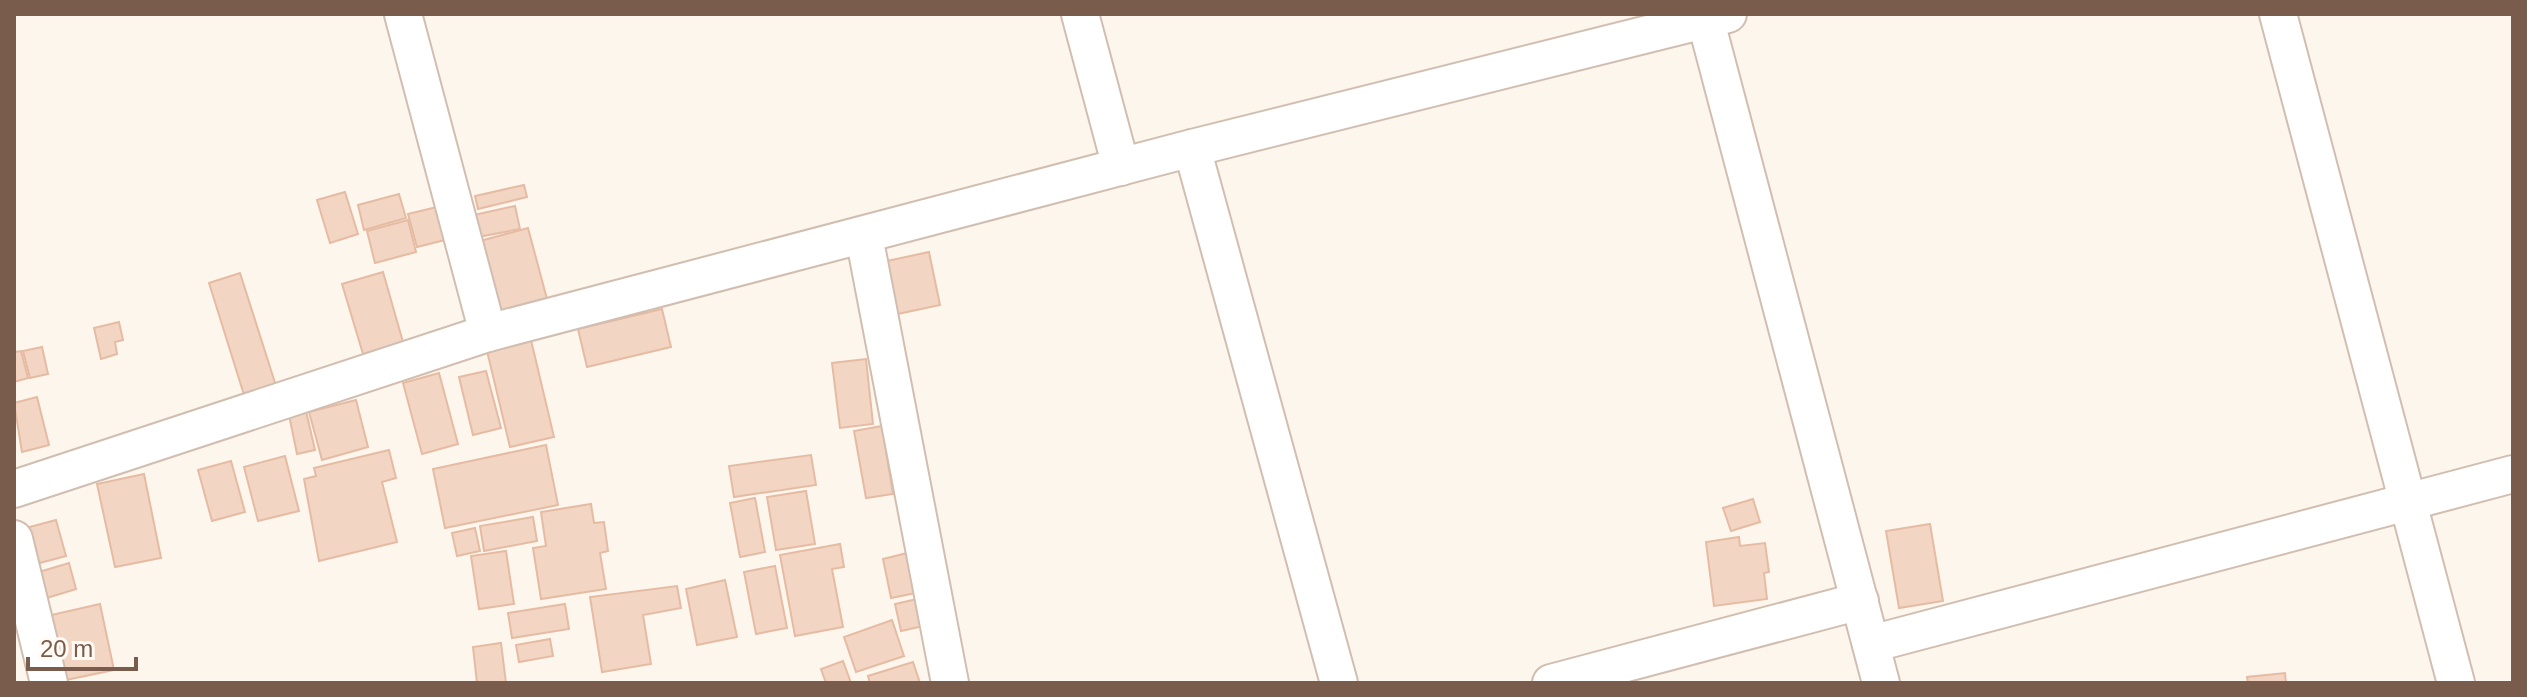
<svg xmlns="http://www.w3.org/2000/svg" width="2527" height="697" font-family="Helvetica,sans-serif">
<style>
.building{fill:#f3d5c3;stroke:#e6bba3;stroke-width:2}
.lines{fill:none;stroke-linecap:round;stroke-linejoin:round}
.street-casing{stroke:#d1beb0;stroke-width:40}
.street{stroke:#fff;stroke-width:36}
</style>
<rect width="100%" height="100%" fill="#fdf6ec"/>
<g class="building">
<polygon points="524,185 527,197 478,209 475,196"/>
<polygon points="345,192 358,234 330,243 317,200"/>
<polygon points="399,194 406,218 364,230 358,205"/>
<polygon points="441,206 449,239 417,247 408,214"/>
<polygon points="515,206 520,229 478,237 474,215"/>
<polygon points="408,220 416,252 375,263 367,231"/>
<polygon points="528,228 547,299 500,312 480,241"/>
<polygon points="929,252 940,305 893,315 882,262"/>
<polygon points="383,272 403,342 363,354 342,284"/>
<polygon points="240,273 277,389 245,398 209,283"/>
<polygon points="662,309 671,347 587,367 578,329"/>
<polygon points="119,322 123,340 115,342 117,354 101,359 94,328"/>
<polygon points="531,340 554,437 510,447 487,351"/>
<polygon points="42,347 48,374 30,378 23,351"/>
<polygon points="21,351 28,378 14,382 14,352"/>
<polygon points="866,359 873,424 840,428 832,363"/>
<polygon points="486,371 501,428 473,435 459,377"/>
<polygon points="439,373 458,444 422,454 403,383"/>
<polygon points="37,397 49,445 22,452 14,403"/>
<polygon points="356,400 368,447 322,460 309,412"/>
<polygon points="306,411 315,450 297,454 289,415"/>
<polygon points="882,426 893,494 866,498 854,431"/>
<polygon points="546,445 558,505 445,528 433,469"/>
<polygon points="389,450 396,478 382,482 397,542 319,561 304,479 316,476 314,468"/>
<polygon points="811,455 816,485 734,497 729,466"/>
<polygon points="285,456 299,511 258,521 244,467"/>
<polygon points="231,461 245,512 212,521 198,470"/>
<polygon points="144,474 161,558 115,567 97,484"/>
<polygon points="806,491 815,544 776,550 767,497"/>
<polygon points="755,498 765,552 740,557 730,503"/>
<polygon points="1753,499 1760,522 1731,531 1723,508"/>
<polygon points="591,504 594,523 604,522 608,551 600,553 606,589 541,599 533,548 546,546 541,512"/>
<polygon points="533,517 537,541 484,551 480,526"/>
<polygon points="56,520 66,556 36,564 26,528"/>
<polygon points="1930,524 1943,601 1899,608 1886,531"/>
<polygon points="475,528 480,551 457,556 452,533"/>
<polygon points="1739,537 1740,546 1765,543 1769,572 1764,573 1767,599 1714,606 1706,542"/>
<polygon points="840,544 844,567 832,569 843,627 795,636 780,555"/>
<polygon points="506,551 514,604 479,609 471,556"/>
<polygon points="907,553 916,593 891,598 883,559"/>
<polygon points="69,563 76,589 37,601 29,575"/>
<polygon points="775,566 787,628 756,634 744,572"/>
<polygon points="725,580 737,637 697,645 686,589"/>
<polygon points="677,586 681,608 643,615 651,664 602,672 590,597"/>
<polygon points="926,597 932,624 901,631 895,604"/>
<polygon points="100,604 114,670 61,681 47,616"/>
<polygon points="565,604 569,629 512,638 508,613"/>
<polygon points="892,620 904,656 856,672 844,637"/>
<polygon points="550,639 553,656 519,662 516,645"/>
<polygon points="501,643 506,683 477,683 473,647"/>
<polygon points="843,661 851,683 826,683 821,669"/>
<polygon points="913,662 920,683 870,683 868,676"/>
<polygon points="2285,673 2286,683 2248,683 2247,677"/>
</g>
<g class="lines">
<g class="street-casing">
<g id="street">
<polyline points="403,14 488,333"/>
<polyline points="1080,14 1121,167"/>
<polyline points="1704,14 1881,683"/>
<polyline points="2278,14 2456,683"/>
<polyline points="1192,148 1339,683"/>
<polyline points="864,236 950,683"/>
<polyline points="14,489 488,333 1192,148 1728,14"/>
<polyline points="14,539 49,683"/>
<polyline points="1871,644 2513,474"/>
<polyline points="1551,683 1860,601"/>
</g>
</g>
<use href="#street" class="street"/>
</g>
<rect width="2527" height="697" fill="none" stroke="#7a5c4d" stroke-width="32"/>
<path d="M28 657v12h108v-12" fill="none" stroke="#7a5c4d" stroke-width="4"/>
<text x="40" y="657" font-size="24" fill="#7a5c4d" stroke="#fffaf3" stroke-width="6" paint-order="stroke">20 m</text>
</svg>
